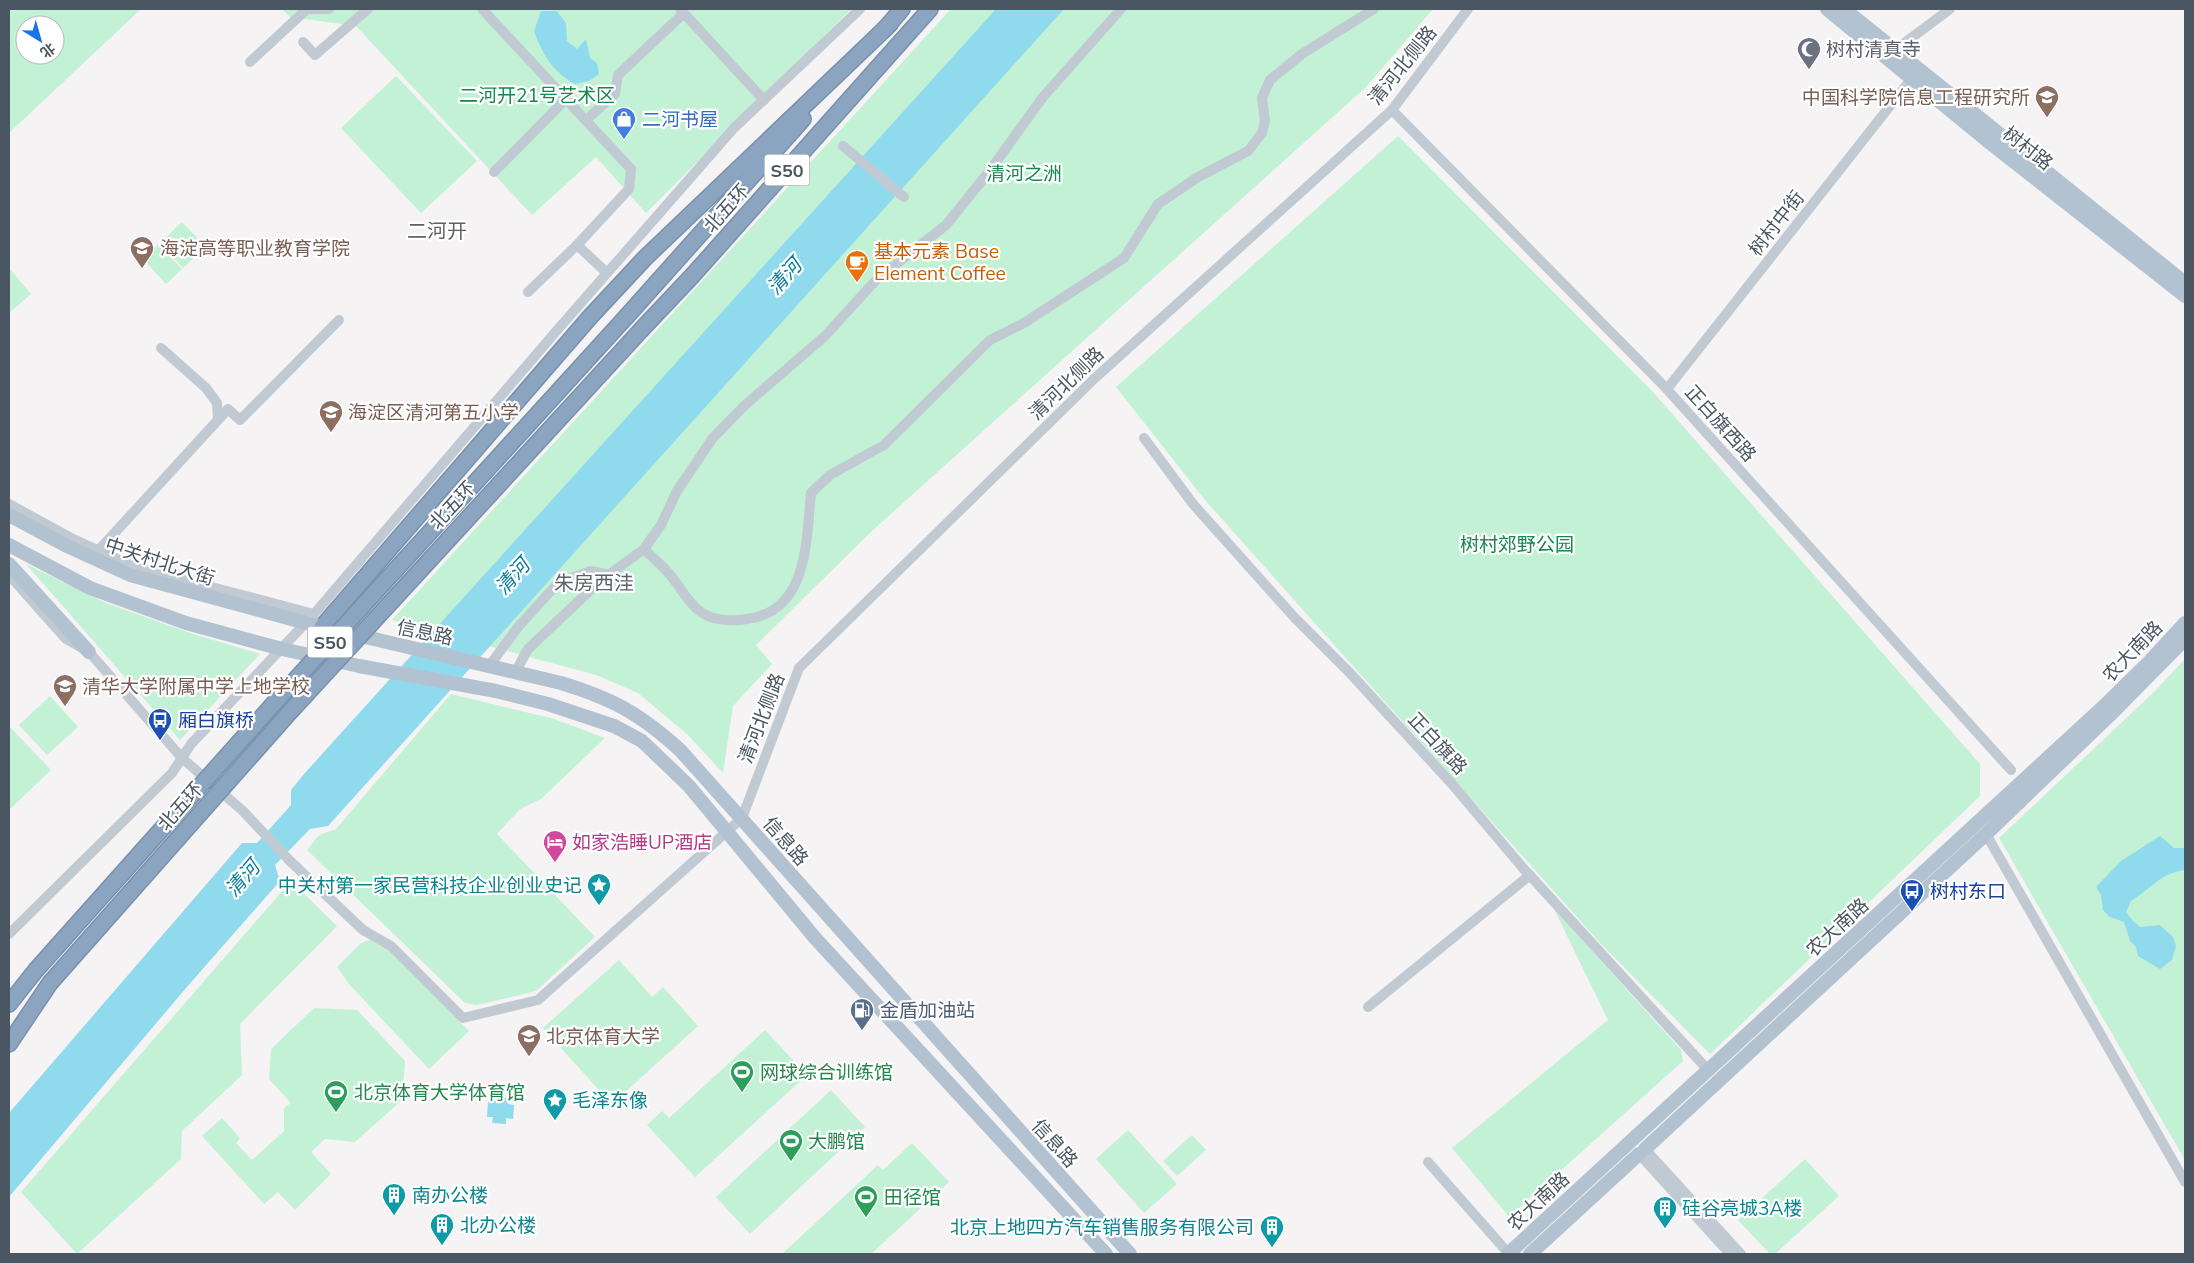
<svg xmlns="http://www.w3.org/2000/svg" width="2194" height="1263" font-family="Mulish,'Noto Sans SC',sans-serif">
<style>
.green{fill:#c3f1d5;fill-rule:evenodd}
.water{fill:#90daee}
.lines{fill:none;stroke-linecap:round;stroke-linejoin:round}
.highway-casing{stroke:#7690ad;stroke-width:18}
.minor{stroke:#c1cad2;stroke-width:10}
.major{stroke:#b3c2d1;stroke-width:14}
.highway{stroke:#8ba5c1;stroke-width:15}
.highway-bridge-casing{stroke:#7690ad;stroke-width:18;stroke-linecap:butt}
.highway-bridge{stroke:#8ba5c1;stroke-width:15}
.labels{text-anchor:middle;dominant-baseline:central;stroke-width:4.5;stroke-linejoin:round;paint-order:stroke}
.shield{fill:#fff;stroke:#808990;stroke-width:1}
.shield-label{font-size:18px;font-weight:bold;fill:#4a5661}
.worship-label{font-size:19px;fill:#5b616d;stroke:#fff;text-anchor:start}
.street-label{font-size:19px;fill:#4a5661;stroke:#fff}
.park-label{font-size:19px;fill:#17864f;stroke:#fff}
.education-label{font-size:19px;fill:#785e54;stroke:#fff;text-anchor:start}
.shop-label{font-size:19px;fill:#366cbe;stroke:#fff;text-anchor:start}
.food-label{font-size:19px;fill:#c56008;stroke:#fff;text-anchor:start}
.transit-label{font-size:19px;fill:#164399;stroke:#fff;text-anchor:start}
.hotel-label{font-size:19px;fill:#b23c85;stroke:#fff;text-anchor:start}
.culture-label{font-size:19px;fill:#0d838f;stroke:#fff;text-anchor:start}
.service-label{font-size:19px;fill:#4e5e75;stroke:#fff;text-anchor:start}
.leisure-label{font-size:19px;fill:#27864d;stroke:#fff;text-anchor:start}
.neighbourhood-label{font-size:20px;fill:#5f6368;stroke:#fff}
.water-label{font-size:20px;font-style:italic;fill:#0c7c9b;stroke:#fff}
</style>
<rect width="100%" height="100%" fill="#f5f3f3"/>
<g class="green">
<path d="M9,9H141L9,133ZM25,25H55V55H25Z"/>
<polygon points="282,9 851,9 646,213 596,157 532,215 356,26 290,17"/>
<polygon points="951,9 1433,9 1366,87 873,530 756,645 772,664 733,706 723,773 688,735 638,693 596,675 392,620"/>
<polygon points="396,76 477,161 421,213 341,128"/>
<polygon points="1398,136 1653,392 1980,764 1980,796 1710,1054 1601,944 1205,500 1116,387"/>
<polygon points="182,222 206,247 183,268 160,243"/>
<polygon points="159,244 182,269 166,284 143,259"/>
<polygon points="9,268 31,294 9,313"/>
<polygon points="26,564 106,603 190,633 260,654 180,740"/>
<polygon points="2185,659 2185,1160 1999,838 2154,692"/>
<polygon points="451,694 554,719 605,738 541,799 520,809 497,834 595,937 536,991 477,1005 465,1003 307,850 319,835 336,829"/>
<polygon points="50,696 78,727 47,755 19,725"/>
<polygon points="9,726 51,770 9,810"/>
<polygon points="291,881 337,926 240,1024 242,1075 182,1131 181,1159 77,1254 21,1192"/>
<polygon points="1554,909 1681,1050 1683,1061 1509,1217 1452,1148 1608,1020"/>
<polygon points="370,940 386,948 469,1031 429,1069 349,984 337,967 361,943"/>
<polygon points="619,960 652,997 663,987 698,1026 623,1094 627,1099 616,1109 543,1028"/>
<polygon points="314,1008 357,1010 405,1061 402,1100 355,1142 325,1139 311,1152 331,1174 295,1210 278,1192 264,1204 202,1136 222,1118 240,1138 236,1143 252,1160 284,1131 284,1108 291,1103 269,1079 271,1049"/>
<polygon points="765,1030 807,1075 695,1177 647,1125 662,1111 669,1118"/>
<polygon points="831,1090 865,1127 750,1234 716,1197"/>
<polygon points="1128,1130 1177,1184 1144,1213 1096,1159"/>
<polygon points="1192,1135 1206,1150 1177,1176 1163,1161"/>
<polygon points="912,1143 949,1182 871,1254 782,1254 878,1165 883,1170"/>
<polygon points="1805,1159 1839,1196 1775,1254 1770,1254 1738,1220"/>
</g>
<g class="water">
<polygon points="996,9 1064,9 328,826 310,829 275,865 280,881 186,988 9,1197 9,1113 242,843 257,843 291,805 291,790 304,774"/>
<path d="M541,11H557L566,23L567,41L577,49L586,39L590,58L597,63L599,74L589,81L575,84C553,72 542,54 534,31Z"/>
<path d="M2160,836L2174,848H2185V870C2160,873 2151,889 2131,901L2126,912L2133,921L2140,927L2160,925L2173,937L2176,946L2172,960L2160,969L2138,956L2136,947L2130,941L2124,922L2110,917L2103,910L2101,895L2096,887L2121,861Z"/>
<polygon points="494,1097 509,1098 508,1104 514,1105 513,1119 506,1118 506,1124 492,1123 493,1117 487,1117 488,1102 493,1102"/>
</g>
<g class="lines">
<g class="highway-casing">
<g id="highway">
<polyline points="884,30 902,9"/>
<polyline points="627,316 803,119"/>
<polyline points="642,329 693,275 930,9"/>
<polyline points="322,627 590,317 645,258 890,24"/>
<polyline points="9,1004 36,970"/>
<polyline points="9,1044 50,983"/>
</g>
</g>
<g class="minor">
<polyline points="482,9 631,169 629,189 577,245 607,273"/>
<polyline points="680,9 764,100"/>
<polyline points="303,42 315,55 368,9"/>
<polyline points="1891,53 1950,9"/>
<polyline points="250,62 307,9 329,9"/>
<polyline points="1392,110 1664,386 2011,770"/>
<polyline points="586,120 615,94 618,75 684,13"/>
<polyline points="843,146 904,197"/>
<polyline points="494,172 566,99"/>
<polyline points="528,292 577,245"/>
<polyline points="161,348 206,388 217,403 218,420"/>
<polyline points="1667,389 1912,78"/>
<polyline points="1144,438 1193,504 1294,617 1349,672 1452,784 1523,868 1708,1070"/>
<polyline points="9,504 71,538 135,567 314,614"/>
<path d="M644,549C653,558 663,566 671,576C682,589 690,607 706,615C718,621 735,621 747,619C809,611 806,540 811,493L830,475L884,445L990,340L1024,323L1124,258L1158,204L1198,177L1248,151L1262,133L1265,121L1262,98L1270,80L1302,54L1374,9"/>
<polyline points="98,551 228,409 240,420 339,320"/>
<polyline points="9,575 66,639 89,652 182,758 243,811 289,860 363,930 391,946 463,1018 538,1000 742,818 799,668 1094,379 1392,110 1468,9"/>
<polyline points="490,665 518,627 558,583 591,571 609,575"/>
<polyline points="516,671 528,649 599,582 644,549 661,525 677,491 712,439 744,406 825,336 877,279 946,225 988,173 1043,97 1121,9"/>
<polyline points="1986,834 2185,1182"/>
<polyline points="9,934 172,773 191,744 314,614 559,328 734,128 860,9"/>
<polyline points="1368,1007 1530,875"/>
<polyline points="1428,1162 1509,1254"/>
<polyline points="1730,1254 1639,1154 1645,1149 1741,1254"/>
</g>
<g class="major">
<polyline points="1827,9 1989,142 2185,296"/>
<polyline points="1844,9 2185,283"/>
<path d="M9,515L67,546L130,575L306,623L561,683C613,699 639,713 680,750L1130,1254"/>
<polyline points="9,545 90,588 186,623 282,649 359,666 496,691 548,704 614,726 642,741 689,786 815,938 1106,1254"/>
<polyline points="9,564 89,652"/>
<polyline points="1645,1149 1986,834 2110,715 2185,639"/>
<polyline points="1508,1254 2102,708 2149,662 2185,623"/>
<polyline points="1530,1254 1639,1154"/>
</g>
<use href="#highway" class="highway"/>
<g class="highway-bridge-casing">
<g id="highway-bridge">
<polyline points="36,970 276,701 627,316"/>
<polyline points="50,983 289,713 642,329"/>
</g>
</g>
<use href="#highway-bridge" class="highway-bridge"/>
</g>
<defs>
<g id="mosque-pin" transform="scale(1.25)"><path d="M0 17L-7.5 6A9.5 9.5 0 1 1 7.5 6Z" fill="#6b7280" stroke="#fff"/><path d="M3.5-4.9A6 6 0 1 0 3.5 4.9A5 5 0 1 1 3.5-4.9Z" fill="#fff"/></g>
<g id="university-pin" transform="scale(1.25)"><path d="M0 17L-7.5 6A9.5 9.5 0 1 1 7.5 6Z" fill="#8d6e63" stroke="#fff"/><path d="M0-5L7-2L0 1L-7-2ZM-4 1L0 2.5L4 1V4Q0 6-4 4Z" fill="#fff"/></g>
<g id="shop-pin" transform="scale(1.25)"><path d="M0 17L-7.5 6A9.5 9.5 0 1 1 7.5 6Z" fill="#3f7fe0" stroke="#fff"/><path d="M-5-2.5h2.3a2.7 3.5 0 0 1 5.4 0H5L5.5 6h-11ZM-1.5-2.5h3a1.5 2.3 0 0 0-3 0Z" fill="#fff"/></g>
<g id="cafe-pin" transform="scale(1.25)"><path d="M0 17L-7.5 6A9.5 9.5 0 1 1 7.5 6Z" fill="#e8710a" stroke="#fff"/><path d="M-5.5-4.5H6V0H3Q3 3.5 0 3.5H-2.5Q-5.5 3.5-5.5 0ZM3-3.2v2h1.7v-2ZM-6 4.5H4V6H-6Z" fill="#fff"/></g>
<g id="school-pin" transform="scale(1.25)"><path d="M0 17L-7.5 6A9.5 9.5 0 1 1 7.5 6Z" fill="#8d6e63" stroke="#fff"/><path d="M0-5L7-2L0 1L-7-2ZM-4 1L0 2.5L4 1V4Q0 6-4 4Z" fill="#fff"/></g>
<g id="bus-pin" transform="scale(1.25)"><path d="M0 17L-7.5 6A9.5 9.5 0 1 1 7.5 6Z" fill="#1a4fb4" stroke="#fff"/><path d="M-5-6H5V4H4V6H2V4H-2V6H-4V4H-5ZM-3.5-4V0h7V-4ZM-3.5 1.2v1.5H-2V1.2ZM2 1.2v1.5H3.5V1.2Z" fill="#fff"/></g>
<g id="hotel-pin" transform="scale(1.25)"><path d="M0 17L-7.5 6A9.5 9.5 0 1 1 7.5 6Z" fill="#d1479c" stroke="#fff"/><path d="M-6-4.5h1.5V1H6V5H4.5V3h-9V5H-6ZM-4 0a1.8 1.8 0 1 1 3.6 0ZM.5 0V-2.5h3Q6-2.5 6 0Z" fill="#fff"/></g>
<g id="sight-pin" transform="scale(1.25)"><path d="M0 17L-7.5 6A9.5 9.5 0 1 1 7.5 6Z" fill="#0f9aa8" stroke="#fff"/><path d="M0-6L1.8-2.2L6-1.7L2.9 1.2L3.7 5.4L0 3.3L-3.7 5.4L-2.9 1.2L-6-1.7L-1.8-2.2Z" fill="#fff"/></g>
<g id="fuel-pin" transform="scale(1.25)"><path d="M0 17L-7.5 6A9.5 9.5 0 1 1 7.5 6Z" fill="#5c6f8a" stroke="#fff"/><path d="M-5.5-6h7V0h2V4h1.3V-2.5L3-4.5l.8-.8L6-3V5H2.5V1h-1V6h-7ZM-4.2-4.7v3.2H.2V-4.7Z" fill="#fff"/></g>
<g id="stadium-pin" transform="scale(1.25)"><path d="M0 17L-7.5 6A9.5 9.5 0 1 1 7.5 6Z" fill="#2e9e5b" stroke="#fff"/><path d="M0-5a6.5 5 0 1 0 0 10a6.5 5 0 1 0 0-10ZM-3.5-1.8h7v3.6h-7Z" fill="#fff"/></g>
<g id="building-pin" transform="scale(1.25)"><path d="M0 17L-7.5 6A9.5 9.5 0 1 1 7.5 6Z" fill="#0f9aa8" stroke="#fff"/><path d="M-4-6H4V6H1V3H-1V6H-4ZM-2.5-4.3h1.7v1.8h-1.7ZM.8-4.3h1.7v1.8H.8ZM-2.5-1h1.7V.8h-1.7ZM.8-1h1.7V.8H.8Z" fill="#fff"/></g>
</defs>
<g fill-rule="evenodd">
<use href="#mosque-pin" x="1809" y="49"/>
<use href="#university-pin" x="2047" y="97"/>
<use href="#shop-pin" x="624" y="119"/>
<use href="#university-pin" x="142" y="248"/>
<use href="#cafe-pin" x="857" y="262"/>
<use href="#school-pin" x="331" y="412"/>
<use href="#school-pin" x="65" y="686"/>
<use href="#bus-pin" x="160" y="720"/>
<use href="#hotel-pin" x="555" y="842"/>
<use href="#sight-pin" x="599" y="885"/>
<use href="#bus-pin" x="1912" y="891"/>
<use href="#fuel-pin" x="862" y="1010"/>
<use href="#university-pin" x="529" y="1036"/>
<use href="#stadium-pin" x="742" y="1072"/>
<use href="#stadium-pin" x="336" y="1092"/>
<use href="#sight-pin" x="555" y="1100"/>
<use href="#stadium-pin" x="791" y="1141"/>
<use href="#building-pin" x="394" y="1195"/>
<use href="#stadium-pin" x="866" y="1197"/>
<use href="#building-pin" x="1665" y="1208"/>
<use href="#building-pin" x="442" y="1225"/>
<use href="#building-pin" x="1272" y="1227"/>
</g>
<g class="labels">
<g class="shield">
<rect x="764.5" y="154.5" width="45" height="31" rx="4"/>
<rect x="307.5" y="626.5" width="45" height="31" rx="4"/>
</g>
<g class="shield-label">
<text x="787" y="170">S50</text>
<text x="330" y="642">S50</text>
</g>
<g class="worship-label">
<text x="1826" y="49">树村清真寺</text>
</g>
<g class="street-label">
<text transform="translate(1402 65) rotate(-51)">清河北侧路</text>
<text transform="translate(2028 148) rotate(38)">树村路</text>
<text transform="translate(726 208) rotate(-48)">北五环</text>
<text transform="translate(1776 223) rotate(-52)">树村中街</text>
<text transform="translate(1066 383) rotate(-44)">清河北侧路</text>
<text transform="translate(1721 423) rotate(48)">正白旗西路</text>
<text transform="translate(452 505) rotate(-47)">北五环</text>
<text transform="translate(160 561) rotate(18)">中关村北大街</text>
<text transform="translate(425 632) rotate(12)">信息路</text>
<text transform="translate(2132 651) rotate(-46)">农大南路</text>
<text transform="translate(761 718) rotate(-69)">清河北侧路</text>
<text transform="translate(1438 743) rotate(47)">正白旗路</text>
<text transform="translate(180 806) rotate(-49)">北五环</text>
<text transform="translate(786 841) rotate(49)">信息路</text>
<text transform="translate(1837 927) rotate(-42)">农大南路</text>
<text transform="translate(1055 1143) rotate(48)">信息路</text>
<text transform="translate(1538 1201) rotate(-43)">农大南路</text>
</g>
<g class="park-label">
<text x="537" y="95">二河开21号艺术区</text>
<text x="1024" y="173">清河之洲</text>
<text x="1517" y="544">树村郊野公园</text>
</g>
<g class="education-label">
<text x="2030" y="97" text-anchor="end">中国科学院信息工程研究所</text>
<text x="160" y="248">海淀高等职业教育学院</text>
<text x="348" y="412">海淀区清河第五小学</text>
<text x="82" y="686">清华大学附属中学上地学校</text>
<text x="546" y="1036">北京体育大学</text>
</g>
<g class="shop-label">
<text x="642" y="119">二河书屋</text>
</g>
<g class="food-label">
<text x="874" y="251">基本元素 Base<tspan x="874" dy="22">Element Coffee</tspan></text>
</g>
<g class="transit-label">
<text x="178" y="720">厢白旗桥</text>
<text x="1930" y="891">树村东口</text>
</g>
<g class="hotel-label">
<text x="572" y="842">如家浩睡UP酒店</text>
</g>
<g class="culture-label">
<text x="582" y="885" text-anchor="end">中关村第一家民营科技企业创业史记</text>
<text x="572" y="1100">毛泽东像</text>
<text x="412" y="1195">南办公楼</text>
<text x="1682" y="1208">硅谷亮城3A楼</text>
<text x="460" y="1225">北办公楼</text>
<text x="1254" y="1227" text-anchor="end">北京上地四方汽车销售服务有限公司</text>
</g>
<g class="service-label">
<text x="880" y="1010">金盾加油站</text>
</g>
<g class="leisure-label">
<text x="760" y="1072">网球综合训练馆</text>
<text x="354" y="1092">北京体育大学体育馆</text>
<text x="808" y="1141">大鹏馆</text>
<text x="884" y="1197">田径馆</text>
</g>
<g class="neighbourhood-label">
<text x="437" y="230">二河开</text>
<text x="594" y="582">朱房西洼</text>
</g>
<g class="water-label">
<text transform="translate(784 276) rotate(-48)">清河</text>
<text transform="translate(512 576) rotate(-48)">清河</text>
<text transform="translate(242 878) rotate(-49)">清河</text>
</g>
</g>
<rect width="2194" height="1263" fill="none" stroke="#4a5661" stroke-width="20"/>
<g transform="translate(40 40) rotate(143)"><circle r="24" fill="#ffffff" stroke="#b7bbc0"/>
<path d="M0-4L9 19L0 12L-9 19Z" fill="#1a73e8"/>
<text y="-8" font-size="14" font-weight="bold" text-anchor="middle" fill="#4a5661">北</text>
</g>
</svg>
